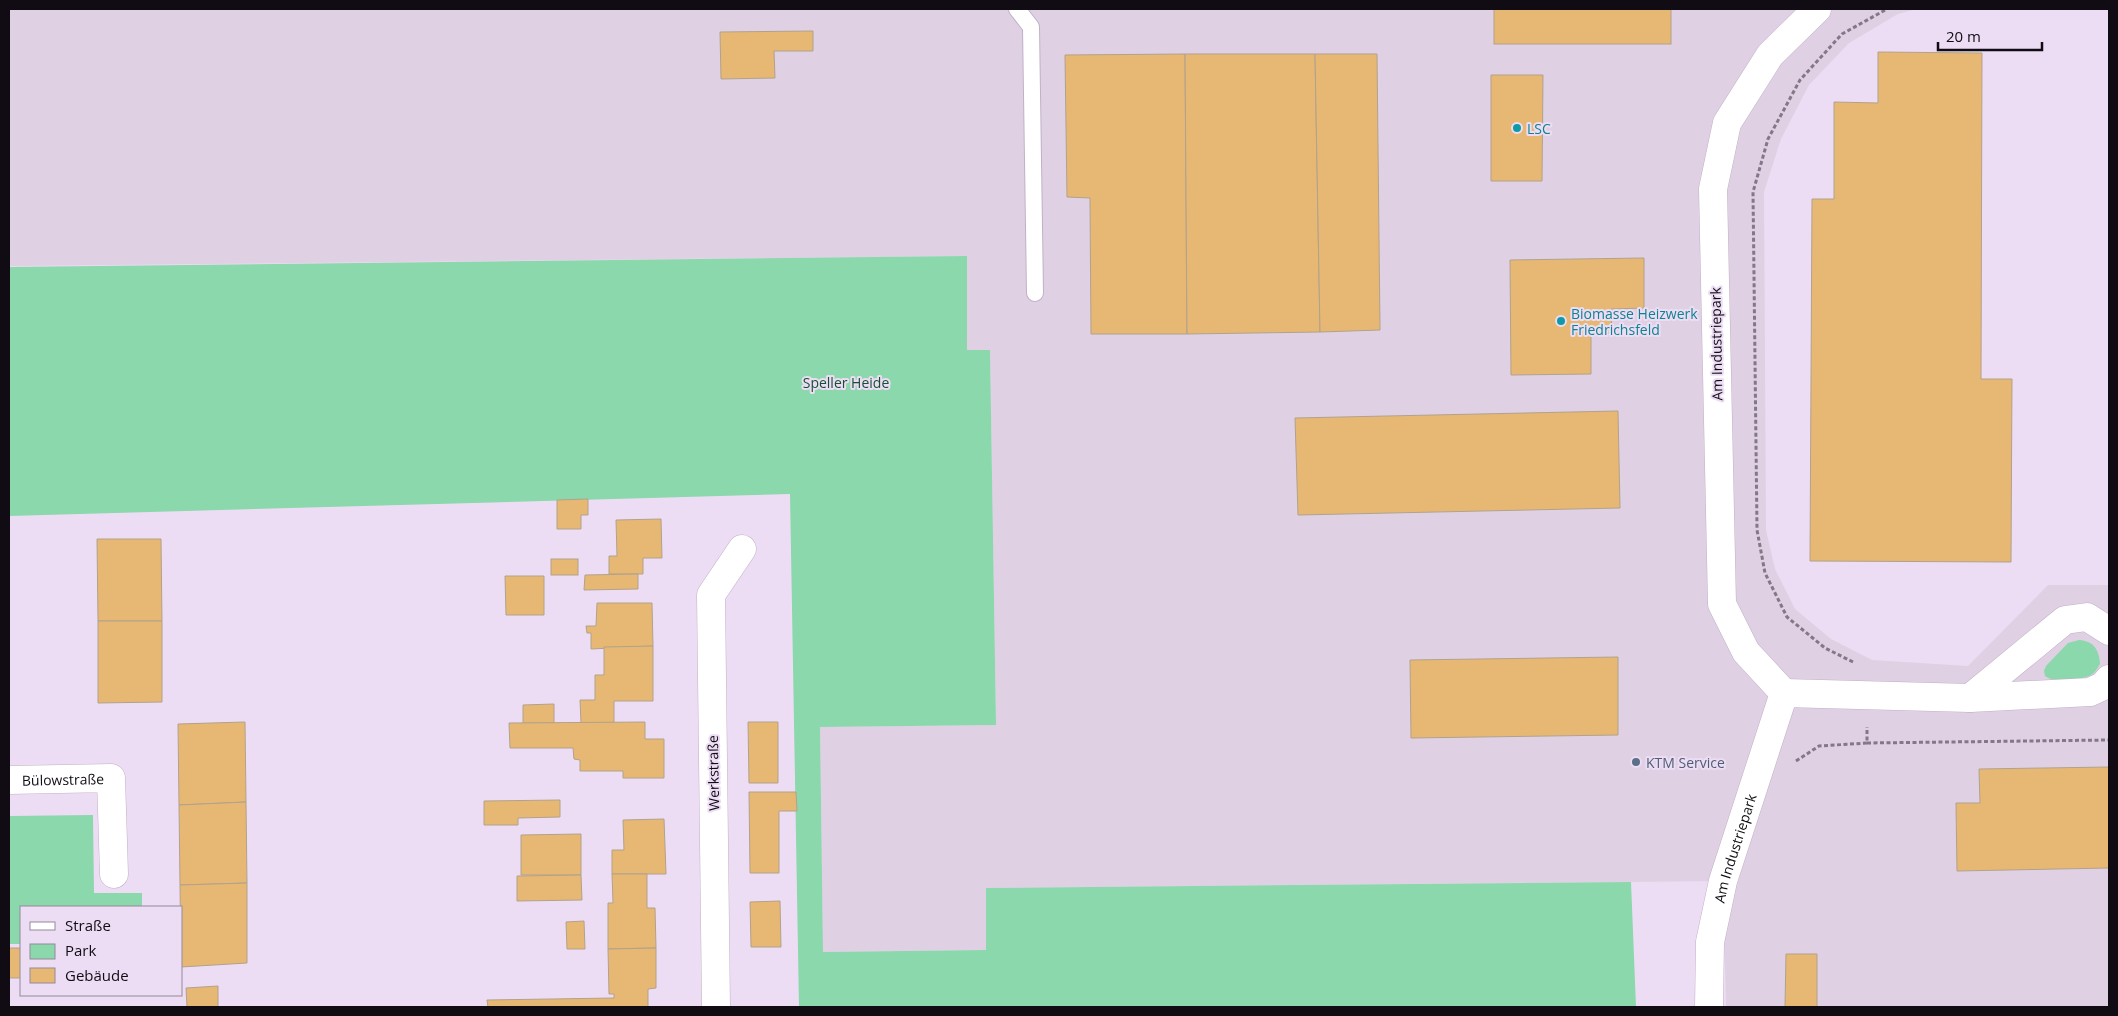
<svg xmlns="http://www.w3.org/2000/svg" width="2118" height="1016" font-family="'Open Sans',sans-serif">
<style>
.industrial{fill:#dfd0e3}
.green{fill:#8ad8ab}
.building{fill:#e7b874;stroke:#b1a28c}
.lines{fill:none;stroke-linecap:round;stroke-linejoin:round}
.lane-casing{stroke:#c0b1c7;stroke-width:18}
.street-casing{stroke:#c0b1c7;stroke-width:29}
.secondary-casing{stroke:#c0b1c7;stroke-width:29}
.path{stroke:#837888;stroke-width:3;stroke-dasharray:4 2.5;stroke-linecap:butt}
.lane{stroke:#fff;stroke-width:16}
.street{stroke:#fff;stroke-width:28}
.secondary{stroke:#fff;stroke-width:28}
.culture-dot{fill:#0f9aa8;stroke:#edddf4;stroke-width:2}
.service-dot{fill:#5c6f8a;stroke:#edddf4;stroke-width:2}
.labels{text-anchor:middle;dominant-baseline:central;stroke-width:4;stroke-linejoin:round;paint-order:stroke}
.culture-label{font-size:14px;fill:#0d838f;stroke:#edddf4;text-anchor:start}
.street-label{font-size:14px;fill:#110c14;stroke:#edddf4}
.park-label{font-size:14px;fill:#155033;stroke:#edddf4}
.service-label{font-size:14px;fill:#4e5e75;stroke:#edddf4;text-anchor:start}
</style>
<rect width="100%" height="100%" fill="#edddf4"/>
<polygon class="industrial" points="9,9 1916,9 1898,14 1849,43 1809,85 1781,139 1764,192 1766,530 1775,569 1795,609 1831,639 1872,660 1968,666 2048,585 2109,585 2109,1007 1726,1007 1723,881 986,888 986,950 823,952 820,727 996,725 990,350 967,350 967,256 9,266"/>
<g class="green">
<polygon points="967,256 967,350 990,350 996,725 820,727 823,952 986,950 986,888 1631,882 1636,1007 799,1007 790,494 9,516 9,267"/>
<path d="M2079,640C2094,641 2099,650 2100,664C2097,669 2094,674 2089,676C2079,680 2054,683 2045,676L2044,671L2046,666L2068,643Z"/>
<polygon points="93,815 94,893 142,893 142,907 21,907 21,944 9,944 9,816"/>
</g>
<g class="building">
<rect x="1494" y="9" width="177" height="35"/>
<polygon points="813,31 813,51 774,51 775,78 721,79 720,32"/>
<polygon points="1878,52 1982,53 1981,379 2012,379 2011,562 1810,561 1812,199 1834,199 1834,102 1878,103"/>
<polygon points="1185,54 1187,334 1091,334 1090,198 1067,197 1065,55"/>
<polygon points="1185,54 1315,54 1320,332 1187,334"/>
<polygon points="1315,54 1377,54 1380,330 1320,332"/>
<polygon points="1491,75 1543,75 1542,181 1491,181"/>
<polygon points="1644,258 1644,308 1611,309 1612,333 1591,333 1591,374 1511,375 1510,260"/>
<polygon points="1618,411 1620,508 1298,515 1295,418"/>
<polygon points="588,499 588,515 581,515 581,529 557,529 557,500"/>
<polygon points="661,519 662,558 643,558 643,574 609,574 609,556 617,556 616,520"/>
<polygon points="97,539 161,539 162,621 98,621"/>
<rect x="551" y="559" width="27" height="16"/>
<polygon points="638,574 638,589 584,590 585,575"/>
<polygon points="505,576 544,576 544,615 506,615"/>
<polygon points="597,603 652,603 653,646 591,649 591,633 587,633 586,626 596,626"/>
<polygon points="98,621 162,621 162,702 98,703"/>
<polygon points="653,646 653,701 614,701 614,723 581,723 580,700 595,700 595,675 604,675 604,647"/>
<polygon points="1618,657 1618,735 1411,738 1410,660"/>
<polygon points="554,704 554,723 523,723 523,705"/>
<polygon points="245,722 246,802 179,805 178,724"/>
<polygon points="645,722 645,739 664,739 664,778 623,778 623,771 580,771 580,760 574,759 573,748 510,748 509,723"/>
<polygon points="748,722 778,722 778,783 749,783"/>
<polygon points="2109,767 2109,868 1957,871 1956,803 1980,803 1979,769"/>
<polygon points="749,792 796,792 797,811 779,811 779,873 750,873"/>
<polygon points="560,800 560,817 518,818 518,825 484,825 484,801"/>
<polygon points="246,802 247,883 180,885 179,805"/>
<polygon points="664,819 666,874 612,874 612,850 624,850 623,820"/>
<polygon points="581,834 581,875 521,875 521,835"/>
<polygon points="612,874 647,874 647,908 655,908 656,948 608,949 608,903 613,903"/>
<polygon points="581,875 582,900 517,901 517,876"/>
<polygon points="247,883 247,963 181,967 180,885"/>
<polygon points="780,901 781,947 751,947 750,902"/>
<polygon points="584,921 585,949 567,949 566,922"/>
<rect x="9" y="948" width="12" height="30"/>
<polygon points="656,948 656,988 648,989 648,1007 488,1007 487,1000 614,998 614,994 609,994 608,949"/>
<polygon points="1786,954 1817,954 1817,1007 1785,1007"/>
<polygon points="218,986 218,1007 187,1007 186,988"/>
</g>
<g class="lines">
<g class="lane-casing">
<polyline id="lane" points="1017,9 1031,27 1035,293"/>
</g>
<g class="street-casing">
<g id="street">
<polyline points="1784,693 1970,698 2090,692 2103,686 2109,679"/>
<polyline points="1970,698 2065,620 2087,617 2109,631"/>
<path id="s1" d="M9,780L111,778L114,874"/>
<polyline points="716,1007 711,595 742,549"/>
</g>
</g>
<g class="secondary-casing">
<g id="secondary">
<path id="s2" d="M1709,1007L1710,942L1723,881L1784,693L1746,652L1722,604L1713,189L1727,123L1770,55L1817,9"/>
</g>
</g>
<g class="path">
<polyline points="1853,662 1825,648 1787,617 1765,573 1757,530 1753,192 1768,139 1800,80 1842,34 1887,9"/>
<polyline points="1867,743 2109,740"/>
<polyline points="1796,761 1819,746 1867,743 1867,727"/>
</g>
<use href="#lane" class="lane"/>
<use href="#street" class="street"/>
<use href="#secondary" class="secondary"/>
</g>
<g class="culture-dot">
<circle cx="1517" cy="128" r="5"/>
<circle cx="1561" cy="321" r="5"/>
</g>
<circle class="service-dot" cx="1636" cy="762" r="5"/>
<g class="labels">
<g class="culture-label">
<text x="1527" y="128">LSC</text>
<text x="1571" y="313">Biomasse Heizwerk<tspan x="1571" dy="16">Friedrichsfeld</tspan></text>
</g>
<g class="street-label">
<text transform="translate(1716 344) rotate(-91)">Am Industriepark</text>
<text transform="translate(713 773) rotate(-91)">Werkstraße</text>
<text stroke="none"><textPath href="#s1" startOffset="54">Bülowstraße</textPath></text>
<text stroke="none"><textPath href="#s2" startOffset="162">Am Industriepark</textPath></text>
</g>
<g class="park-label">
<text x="846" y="382">Speller Heide</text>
</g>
<g class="service-label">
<text x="1646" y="762">KTM Service</text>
</g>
</g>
<rect width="2118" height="1016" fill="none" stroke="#110c14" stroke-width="20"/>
<rect x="20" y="906" width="162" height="90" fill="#edddf4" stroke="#95899a"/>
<rect x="30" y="922" width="25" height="8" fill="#ffffff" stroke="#95899a"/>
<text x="65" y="931" font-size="15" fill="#110c14">Straße</text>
<rect x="30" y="944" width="25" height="15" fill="#8ad8ab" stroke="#95899a"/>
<text x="65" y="956" font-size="15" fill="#110c14">Park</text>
<rect x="30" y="968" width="25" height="15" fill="#e7b874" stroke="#95899a"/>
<text x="65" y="981" font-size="15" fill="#110c14">Gebäude</text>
<path d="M1938 42v8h104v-8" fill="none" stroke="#110c14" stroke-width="2.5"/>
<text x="1946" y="42" font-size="15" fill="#110c14" stroke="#edddf4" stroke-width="4" paint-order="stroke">20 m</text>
</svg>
